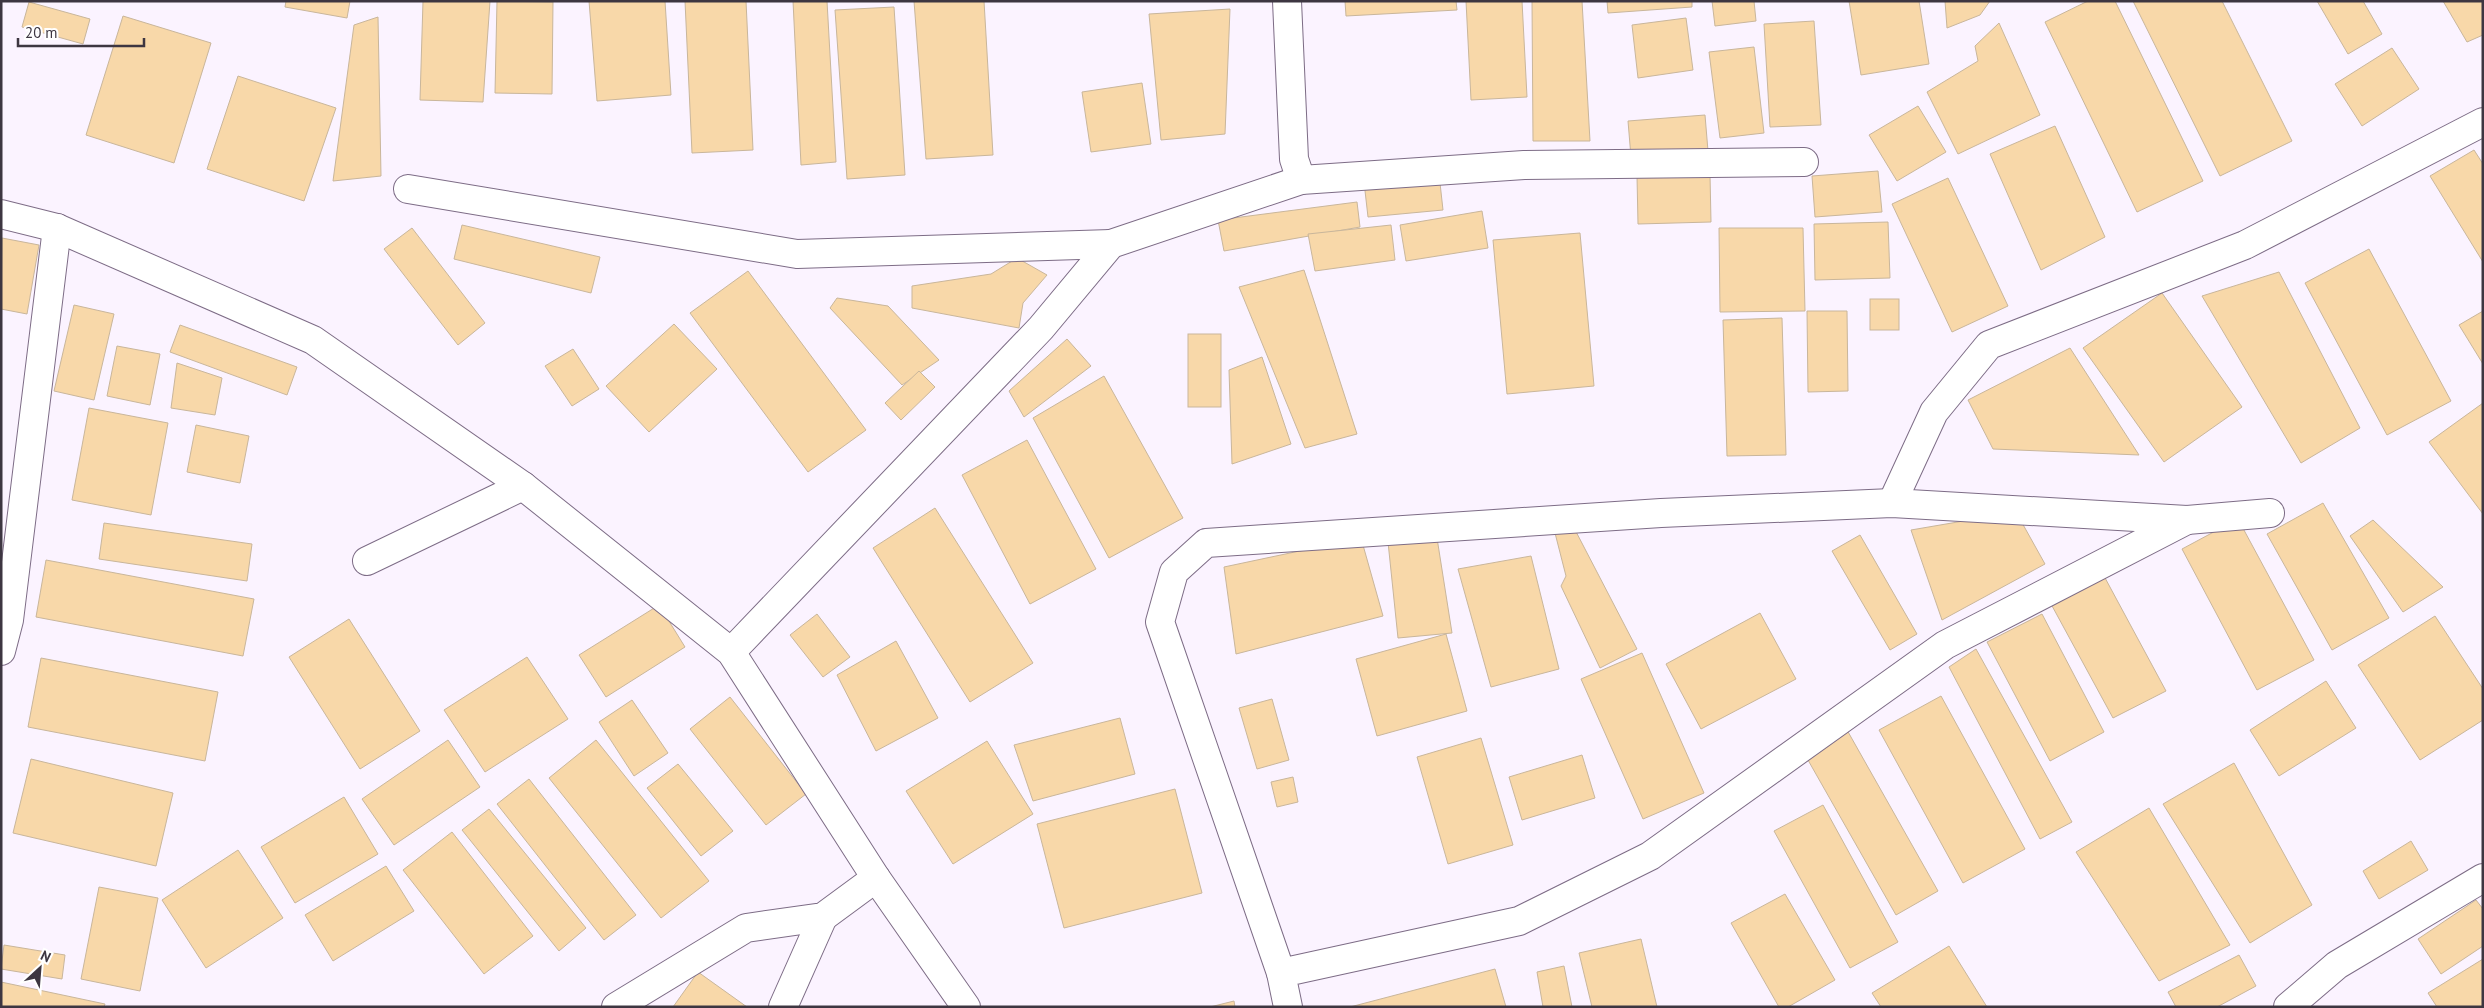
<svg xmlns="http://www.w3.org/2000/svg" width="2484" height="1008" font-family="'PT Sans',sans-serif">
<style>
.building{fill:#f8d8a9;stroke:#c9b69b}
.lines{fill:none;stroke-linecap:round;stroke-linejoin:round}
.street-casing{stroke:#7d6c86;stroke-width:30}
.secondary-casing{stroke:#7d6c86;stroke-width:30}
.street{stroke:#fff;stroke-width:28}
.secondary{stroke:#fff;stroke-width:28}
</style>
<rect width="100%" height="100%" fill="#fbf3ff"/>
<g class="building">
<polygon points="286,1 350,1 347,18 285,7"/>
<polygon points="423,1 490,1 483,102 420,100"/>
<polygon points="497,1 553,2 552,94 495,93"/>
<polygon points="589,1 665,1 671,95 597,101"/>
<polygon points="685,1 746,1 753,150 692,153"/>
<polygon points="793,1 827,1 836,162 801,165"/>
<polygon points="914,1 984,1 993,155 926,159"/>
<polygon points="1345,1 1456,1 1457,10 1346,16"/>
<polygon points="1466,1 1522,1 1527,97 1471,100"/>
<polygon points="1532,1 1582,1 1590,141 1533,141"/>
<polygon points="1607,1 1692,1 1692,7 1608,13"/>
<polygon points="1712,1 1754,1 1756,21 1715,26"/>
<polygon points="1849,1 1919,1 1929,64 1861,75"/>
<polygon points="1945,1 1990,1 1980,15 1947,28"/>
<polygon points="2088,1 2115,1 2203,181 2137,212 2045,22"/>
<polygon points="2133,1 2222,1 2292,141 2220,176"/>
<polygon points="2317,1 2363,1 2382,34 2348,54"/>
<polygon points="2443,1 2483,1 2483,35 2467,42"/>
<polygon points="29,2 90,19 83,44 22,27"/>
<polygon points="894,7 905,175 847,179 835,10"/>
<polygon points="1230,9 1225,134 1161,140 1149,14"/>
<polygon points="123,16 211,43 174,163 86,135"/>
<polygon points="378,17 381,176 333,181 354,25"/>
<polygon points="1686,18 1693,70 1638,78 1632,25"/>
<polygon points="1814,21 1821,125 1770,127 1764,24"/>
<polygon points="1999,23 2040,115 1958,154 1927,92 1978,61 1975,46"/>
<polygon points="1754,47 1764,133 1720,138 1709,52"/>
<polygon points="2392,48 2419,89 2362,126 2335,84"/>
<polygon points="238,76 336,108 304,201 207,169"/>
<polygon points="1142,83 1151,144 1091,152 1082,92"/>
<polygon points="1918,106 1946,152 1897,181 1869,135"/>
<polygon points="1705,115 1708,151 1631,157 1628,121"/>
<polygon points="2055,126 2105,237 2041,270 1990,154"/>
<polygon points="2474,150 2483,164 2483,262 2430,176"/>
<polygon points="1878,171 1882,212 1815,217 1812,176"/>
<polygon points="1439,174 1443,210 1368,217 1364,182"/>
<polygon points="1710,175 1711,222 1638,224 1637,176"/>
<polygon points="1948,178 2008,306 1952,332 1892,204"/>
<polygon points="1357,202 1360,227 1224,251 1218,220"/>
<polygon points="1482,211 1488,248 1406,261 1400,225"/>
<polygon points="1888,222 1890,278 1815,280 1814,224"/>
<polygon points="462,225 600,257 591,293 454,259"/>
<polygon points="1391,225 1395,260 1315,271 1308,234"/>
<polygon points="412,228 485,323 458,345 384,249"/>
<polygon points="1719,228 1803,228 1805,311 1720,312"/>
<polygon points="1580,233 1594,386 1507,394 1493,240"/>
<polygon points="2,238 39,245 27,314 1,309"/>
<polygon points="2369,249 2451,401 2387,435 2305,283"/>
<polygon points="1017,258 1047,275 1023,303 1019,328 912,308 912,286 991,274"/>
<polygon points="1304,270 1357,434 1305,448 1239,287"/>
<polygon points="748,271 866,430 808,472 690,313"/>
<polygon points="2279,272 2360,428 2301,463 2202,296"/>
<polygon points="2162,293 2242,407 2164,462 2083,348"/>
<polygon points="837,298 888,306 939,360 902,385 830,308"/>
<rect x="1870" y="299" width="29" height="31"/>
<polygon points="74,305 114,314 94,400 54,391"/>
<polygon points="1807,311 1847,311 1848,391 1808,392"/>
<polygon points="2483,311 2483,364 2459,325"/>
<polygon points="1782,318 1786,455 1727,456 1723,320"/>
<polygon points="674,324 717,369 649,432 606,386"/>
<polygon points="180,325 297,367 287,395 170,352"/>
<rect x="1188" y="334" width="33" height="73"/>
<polygon points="1067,339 1091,366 1024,417 1009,391"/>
<polygon points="117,346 160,354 150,405 107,396"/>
<polygon points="2070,348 2139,455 1993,449 1968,400"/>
<polygon points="573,349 599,389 572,406 545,366"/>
<polygon points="1262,357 1291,444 1232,464 1229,370"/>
<polygon points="177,363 222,378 215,415 171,408"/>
<polygon points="919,371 935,387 901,420 885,403"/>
<polygon points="1104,376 1183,518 1109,558 1033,418"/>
<polygon points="2483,403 2483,514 2429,442"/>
<polygon points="89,408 168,423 151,515 72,500"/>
<polygon points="196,425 249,436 240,483 187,472"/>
<polygon points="1027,440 1096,569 1030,604 962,475"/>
<polygon points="2323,503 2389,618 2332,650 2267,534"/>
<polygon points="935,508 1033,663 970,702 873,548"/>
<polygon points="2016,512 2045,564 1942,620 1911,530"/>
<polygon points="2238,519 2314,660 2257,690 2182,549"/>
<polygon points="2373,520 2443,587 2403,612 2350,536"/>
<polygon points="104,523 252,544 247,581 99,559"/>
<polygon points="1572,524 1637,649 1600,668 1561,586 1566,576 1555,533"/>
<polygon points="1860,535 1917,634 1890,650 1832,551"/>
<polygon points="1361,538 1383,616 1236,654 1224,567"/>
<polygon points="1437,538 1452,633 1398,638 1388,542"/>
<polygon points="1531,556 1559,669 1491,687 1458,569"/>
<polygon points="46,560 254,599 243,656 36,617"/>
<polygon points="2104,576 2166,691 2113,718 2051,604"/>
<polygon points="659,605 685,647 606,697 579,655"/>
<polygon points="1760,613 1796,679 1701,729 1666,664"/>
<polygon points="817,614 850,657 823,677 790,635"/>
<polygon points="2042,614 2104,732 2050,761 1987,642"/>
<polygon points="2435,616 2483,689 2483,720 2420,760 2358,665"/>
<polygon points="349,619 420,731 360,769 289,657"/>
<polygon points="1446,634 1467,711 1377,736 1356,659"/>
<polygon points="896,641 938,718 876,751 837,675"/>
<polygon points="1976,649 2072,822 2040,839 1949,667"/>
<polygon points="1642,653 1704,793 1643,819 1581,679"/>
<polygon points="527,657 568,719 485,772 444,710"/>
<polygon points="41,658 218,692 205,761 28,727"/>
<polygon points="2326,681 2356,728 2279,776 2250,730"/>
<polygon points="1941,696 2025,849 1963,883 1879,730"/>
<polygon points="730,697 806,794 766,825 690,729"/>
<polygon points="1272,699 1289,760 1257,769 1239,708"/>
<polygon points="632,700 668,753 634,776 599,722"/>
<polygon points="1120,718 1135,774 1033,801 1014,745"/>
<polygon points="1847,730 1938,891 1896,915 1804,753"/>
<polygon points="1481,738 1513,845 1448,864 1417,757"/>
<polygon points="448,740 480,787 394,845 362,799"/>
<polygon points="596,740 709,881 661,918 549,778"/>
<polygon points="987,741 1033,814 953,864 906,791"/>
<polygon points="1582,755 1595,798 1522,820 1509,777"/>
<polygon points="31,759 173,793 156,866 13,833"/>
<polygon points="2234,763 2312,905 2250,943 2163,804"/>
<polygon points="678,764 733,831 701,856 647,788"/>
<polygon points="1293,777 1298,802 1277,807 1271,782"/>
<polygon points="529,779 636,915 604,940 497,804"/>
<polygon points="1175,789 1202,893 1064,928 1037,824"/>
<polygon points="344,797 378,854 295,903 261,847"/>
<polygon points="1823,805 1898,942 1850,968 1774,831"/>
<polygon points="2149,808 2230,945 2159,981 2076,852"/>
<polygon points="489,809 586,928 559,951 462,830"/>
<polygon points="452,832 533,936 484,974 403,870"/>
<polygon points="2411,841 2428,870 2379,899 2363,871"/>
<polygon points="238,850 283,918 206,968 162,900"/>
<polygon points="386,866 414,911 333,961 305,915"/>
<polygon points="99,887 158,898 140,991 81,979"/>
<polygon points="1785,894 1835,980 1788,1007 1779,1007 1731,923"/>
<polygon points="2476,900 2483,909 2483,946 2441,974 2418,939"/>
<polygon points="1641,939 1657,1007 1592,1007 1579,953"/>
<polygon points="4,945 65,955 62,979 1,969"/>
<polygon points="1949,946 1987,1007 1881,1007 1872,993"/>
<polygon points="2239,955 2256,986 2217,1007 2176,1007 2168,992"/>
<polygon points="2483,959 2483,1007 2437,1007 2428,993"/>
<polygon points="1564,966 1572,1007 1543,1007 1537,972"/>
<polygon points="1495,969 1506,1007 1350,1007"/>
<polygon points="698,972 747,1007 673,1007"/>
<polygon points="1,982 105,1004 104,1007 1,1007"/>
<polygon points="1234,1001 1235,1007 1210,1007"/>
</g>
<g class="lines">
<g class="street-casing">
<g id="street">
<polyline points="1301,180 1524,165 1804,162"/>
<polyline points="408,189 797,254 1111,244"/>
<polyline points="1892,503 1934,412 1989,345 2245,245 2483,122"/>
<polyline points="367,561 523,486"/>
<polyline points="1,651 9,620 57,228"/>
<polyline points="731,652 1041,328 1111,244 1301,180 1294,159 1287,1"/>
<polyline points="1281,973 1160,622 1174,572 1206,543 1661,513 1892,503 2187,520 2270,513"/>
<polyline points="616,1007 746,928 823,917 876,878"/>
<polyline points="783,1007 823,917"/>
<polyline points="1288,1007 1281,973 1519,921 1650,856 1945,645 2185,521"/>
<polyline points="2288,1007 2337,965 2483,878"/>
</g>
</g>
<g class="secondary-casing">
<polyline id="secondary" points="1,214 57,228 313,340 523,486 731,652 876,878 966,1007"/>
</g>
<use href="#street" class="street"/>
<use href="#secondary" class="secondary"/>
</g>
<rect width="2484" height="1008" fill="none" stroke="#3d3641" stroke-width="5"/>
<g transform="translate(40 968) rotate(26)" stroke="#ffffff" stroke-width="4" paint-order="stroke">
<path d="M0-4L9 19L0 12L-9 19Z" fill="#3d3641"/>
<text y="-8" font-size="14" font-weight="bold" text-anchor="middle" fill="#3d3641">N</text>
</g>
<path d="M18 38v8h126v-8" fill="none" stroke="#3d3641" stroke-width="2.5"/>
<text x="25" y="38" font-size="15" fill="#3d3641" stroke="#ffffff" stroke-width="4" paint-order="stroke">20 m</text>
</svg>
